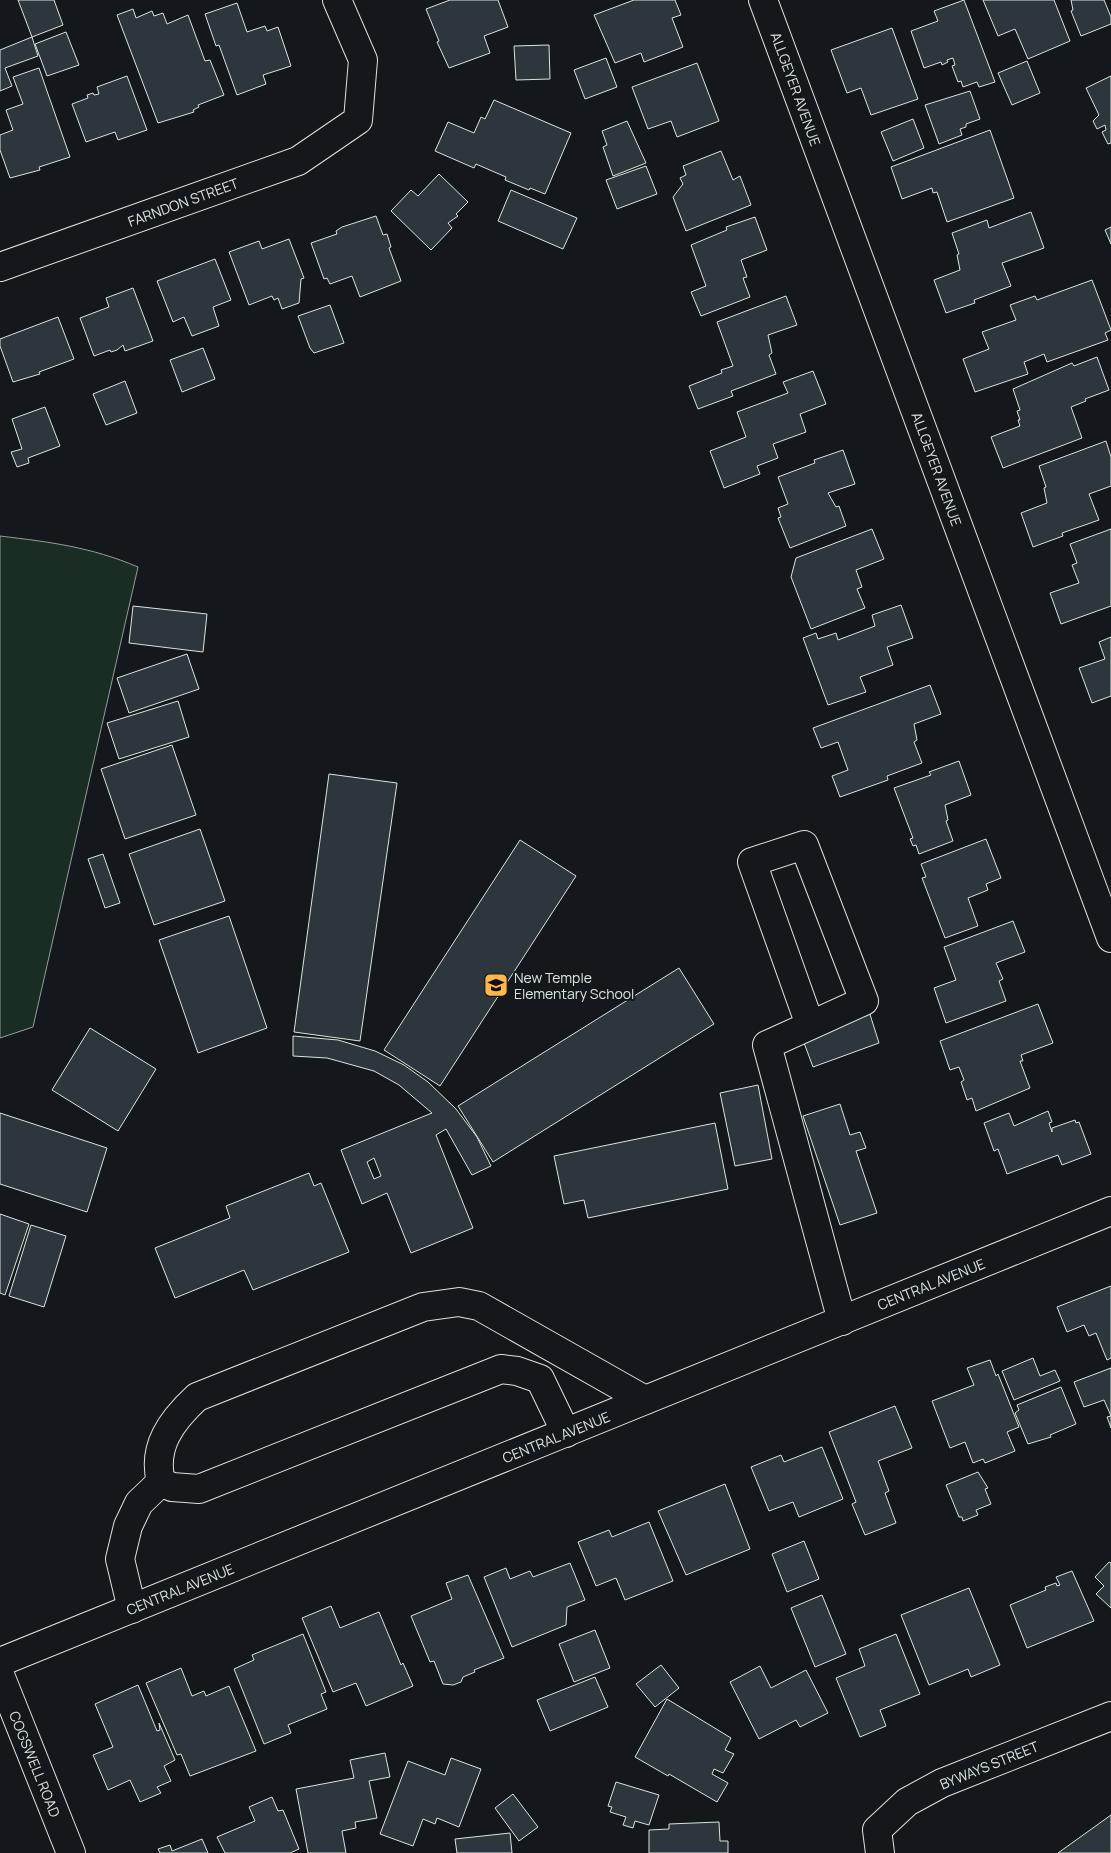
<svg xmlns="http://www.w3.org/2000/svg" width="1111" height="1853" font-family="Manrope,sans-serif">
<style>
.green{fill:#1a2d24;stroke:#939e99}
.building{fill:#2c363c;stroke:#d8e6dc;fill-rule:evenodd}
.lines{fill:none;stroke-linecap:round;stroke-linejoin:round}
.minor-casing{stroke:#d8e6dc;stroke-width:30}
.minor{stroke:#14181c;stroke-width:28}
.labels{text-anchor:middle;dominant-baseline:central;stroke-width:4;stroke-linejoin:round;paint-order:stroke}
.street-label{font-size:14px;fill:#d8e6dc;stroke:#14181c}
.poi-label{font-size:14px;fill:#d8e6dc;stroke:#14181c;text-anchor:start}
</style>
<rect width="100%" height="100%" fill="#14181c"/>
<path class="green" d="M0,536C50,542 91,547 138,567L33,1027L0,1038Z"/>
<g class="building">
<polygon points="18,0 54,0 63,25 32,37"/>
<polygon points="450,0 498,0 508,27 484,36 490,53 449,68 437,42 439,41 426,9"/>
<polygon points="634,0 675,0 681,15 672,18 683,47 644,62 641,53 615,63 594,15"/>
<polygon points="964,0 995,82 979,87 977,82 963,87 961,81 958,82 952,66 955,65 953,58 947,60 948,62 942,65 941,62 924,68 911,31 938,21 934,11"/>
<polygon points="983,0 1054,0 1070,41 1028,59 1015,29 998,36"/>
<polygon points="1071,0 1104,0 1111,17 1111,24 1081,36 1071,11 1073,10"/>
<polygon points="237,3 247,32 265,26 267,31 278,27 291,66 263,75 266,84 237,95 219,45 216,46 205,14"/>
<polygon points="133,9 136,18 152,11 154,16 163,13 167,24 188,15 205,61 210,60 224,95 198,105 199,107 193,110 194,112 158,123 117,15"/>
<polygon points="892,28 918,99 871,115 861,88 847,93 831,50"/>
<polygon points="66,32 79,65 47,76 35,44"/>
<polygon points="32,37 38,56 5,68 12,86 0,91 0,50"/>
<polygon points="549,45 550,79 516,80 514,46"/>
<polygon points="606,58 617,87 585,99 574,70"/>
<polygon points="1027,61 1040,93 1012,105 998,73"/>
<polygon points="697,63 719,121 677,137 671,121 648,129 632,87"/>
<polygon points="39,68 70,157 39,167 40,170 10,178 0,150 0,135 13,130 6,110 23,104 13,77"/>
<polygon points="127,76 147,130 118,140 115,132 86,142 72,104 88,98 87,95 93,93 94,95 99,94 97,87"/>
<polygon points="1111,76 1111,143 1108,144 1102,132 1106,130 1105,125 1097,129 1093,121 1099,115 1086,88"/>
<polygon points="970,91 980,119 966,124 966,127 960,129 962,135 939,144 925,105"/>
<polygon points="494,100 571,133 545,194 530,188 529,190 505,180 506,177 476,164 474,168 435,151 448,122 474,133 481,117 485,119"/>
<polygon points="913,119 924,148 893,161 881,132"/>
<polygon points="627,121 646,163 613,176 603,147 607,145 602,131"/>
<polygon points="990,130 1014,198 947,222 937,192 933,193 932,188 902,199 891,167"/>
<polygon points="721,151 733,180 740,176 751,205 686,231 673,197 683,184 680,178 686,175 683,166"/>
<polygon points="646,166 657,194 617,209 606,180"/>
<polygon points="439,174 468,202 456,214 458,216 448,223 452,228 431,250 391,211 411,190 418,196"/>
<polygon points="511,190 577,218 563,249 498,221"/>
<polygon points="1031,212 1044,248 1002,263 1011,286 974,300 975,303 946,313 934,280 960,270 957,255 959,254 952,233 987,220 989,228"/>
<polygon points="376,216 383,235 387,234 391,247 389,248 401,281 360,297 352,276 330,284 327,278 324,279 311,243 337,234 336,231 342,227"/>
<polygon points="755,217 767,250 741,260 747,277 743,278 750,297 701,316 691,292 706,286 691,245 727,230 726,227"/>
<polygon points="1111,227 1111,244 1105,230"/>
<polygon points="289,239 304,278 301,279 299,303 282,309 278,298 274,300 272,296 249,305 229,252 259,241 262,249"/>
<polygon points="215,259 231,300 213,307 219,326 192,336 184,317 173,322 157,281"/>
<polygon points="1092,280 1111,330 1105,333 1108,340 1047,362 1044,354 1024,362 1028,374 975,392 963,359 989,349 982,332 1016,320 1010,305 1035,296 1037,300"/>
<polygon points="133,288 153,341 125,351 123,345 117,350 111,352 110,350 94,356 80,318 109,307 106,298"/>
<polygon points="786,296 797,325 768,335 772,353 769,355 776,374 731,391 733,396 698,409 689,386 722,373 721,370 733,366 717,322"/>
<polygon points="330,305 344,343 314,353 310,348 298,316"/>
<polygon points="58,317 74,359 39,372 40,374 13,382 0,346 0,339"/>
<polygon points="203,348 215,379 182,392 170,360"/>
<polygon points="1097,357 1109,390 1085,399 1086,401 1071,407 1082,438 1003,468 991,437 1020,426 1018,420 1020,420 1017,411 1020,410 1013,389 1072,363 1074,366"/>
<polygon points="813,371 826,404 800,414 806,432 773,444 778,458 757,466 760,474 724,488 710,451 746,437 737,412 788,393 783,382"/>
<polygon points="125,381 137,413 106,425 93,394"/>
<polygon points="45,407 60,446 28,458 29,463 17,467 11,452 22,449 12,419"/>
<polygon points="1106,441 1111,457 1111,486 1089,494 1099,520 1062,533 1063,536 1033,547 1021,513 1047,503 1044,488 1046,487 1039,466"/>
<polygon points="843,450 855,484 828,493 836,507 839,506 846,526 790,548 778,518 781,517 778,508 788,504 778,477 815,463 814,460"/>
<polygon points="872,529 884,559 856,570 862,587 857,589 865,608 811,629 791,577 796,558"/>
<polygon points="1111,529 1111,606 1061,624 1050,593 1079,583 1072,565 1077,563 1070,544"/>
<polygon points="901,605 913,638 887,647 893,665 860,677 866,692 828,705 803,638 816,633 818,639 836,633 838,640 875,626 872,615"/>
<polygon points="133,606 207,614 203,652 129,643"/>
<polygon points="1111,637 1111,696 1092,703 1079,668 1105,659 1099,642"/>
<polygon points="187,654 199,689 129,713 117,678"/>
<polygon points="930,685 941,714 914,724 917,740 914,742 922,763 887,776 888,780 840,797 832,776 848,770 838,742 821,748 813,728"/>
<polygon points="178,701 189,737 119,759 107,723"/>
<polygon points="172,745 196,815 125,839 101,769"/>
<polygon points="959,761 971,795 945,805 948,820 946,821 953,841 919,854 916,845 913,846 910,839 913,838 894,788 931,775 929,772"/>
<polygon points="329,774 397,783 360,1041 294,1032"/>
<polygon points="200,829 225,901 154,925 129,854"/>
<polygon points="986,839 1001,878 986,884 988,890 968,898 978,926 945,938 922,878 926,877 921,864"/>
<polygon points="520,840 576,876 440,1086 384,1050"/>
<polygon points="103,854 120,903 105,908 88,859"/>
<polygon points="229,916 267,1028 198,1053 159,940"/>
<polygon points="1013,921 1025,952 996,963 1003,979 999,981 1006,1001 946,1023 934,988 956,980 944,947"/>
<polygon points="679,968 714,1024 493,1162 458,1106"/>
<polygon points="1038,1004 1053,1043 1021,1055 1023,1061 1020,1061 1030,1088 976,1111 972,1098 967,1100 961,1082 964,1080 959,1067 950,1070 940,1041"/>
<polygon points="868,1008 879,1043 813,1067 800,1032"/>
<polygon points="90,1028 156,1069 118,1131 52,1090"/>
<path d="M293,1036L338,1040L375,1051L404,1065L428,1082L456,1109L477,1137L491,1166L472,1175L446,1129L436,1135L473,1228L411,1253L387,1193L362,1204L341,1150L432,1113L399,1085L374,1071L327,1058L293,1056ZM374,1158L381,1176L374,1179L367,1162Z"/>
<polygon points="758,1085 772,1159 735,1166 720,1093"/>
<polygon points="840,1104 850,1135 860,1132 866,1148 856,1151 877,1213 840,1225 803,1116"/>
<polygon points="1048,1111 1052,1122 1049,1123 1052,1132 1052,1128 1075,1120 1076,1123 1079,1122 1091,1154 1062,1165 1058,1155 1007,1174 998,1149 994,1151 984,1123 1009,1113 1014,1126"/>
<polygon points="0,1113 107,1148 87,1212 0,1184"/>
<polygon points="715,1123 728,1189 588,1218 584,1200 564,1204 554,1156"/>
<polygon points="309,1173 314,1186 321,1183 349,1252 253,1290 244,1270 175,1298 155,1248 230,1218 226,1206"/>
<polygon points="0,1214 29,1224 5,1295 0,1293"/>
<polygon points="31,1225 66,1236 44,1307 9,1296"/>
<polygon points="1111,1286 1111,1358 1107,1360 1096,1333 1089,1336 1084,1325 1067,1332 1057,1307"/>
<polygon points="1033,1358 1040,1376 1055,1370 1060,1381 1014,1400 1002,1371"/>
<polygon points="990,1360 996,1376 998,1374 1019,1427 1007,1432 1015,1451 985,1463 983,1459 973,1463 965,1442 950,1448 932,1401 974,1385 967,1368"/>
<polygon points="1111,1368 1111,1428 1107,1417 1111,1416 1104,1400 1084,1407 1074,1382"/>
<polygon points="1061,1387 1076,1424 1050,1435 1051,1437 1028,1444 1015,1413 1019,1410 1017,1405"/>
<polygon points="895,1406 912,1448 878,1461 889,1491 885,1493 896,1523 865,1535 852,1504 856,1502 829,1432"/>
<polygon points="822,1447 843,1499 799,1517 793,1502 769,1511 751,1467 781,1455 784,1462"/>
<polygon points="978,1472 988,1488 985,1489 991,1504 976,1510 978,1515 963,1521 962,1517 959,1517 946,1485"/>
<polygon points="725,1484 750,1549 686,1575 658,1511"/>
<polygon points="649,1522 673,1581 625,1600 616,1578 596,1586 578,1542 609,1530 612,1537"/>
<polygon points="804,1541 819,1579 787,1592 772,1554"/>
<polygon points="1109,1562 1111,1563 1111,1608 1096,1594 1104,1586 1095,1577"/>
<polygon points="570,1563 585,1600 567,1607 566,1625 512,1647 484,1577 506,1568 510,1579 530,1571 533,1577"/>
<polygon points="1072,1571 1094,1621 1027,1648 1010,1605 1046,1590 1045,1587 1056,1583 1057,1586 1060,1585 1056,1577"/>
<polygon points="468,1575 504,1658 474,1670 475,1672 463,1677 461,1682 453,1685 443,1684 434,1661 430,1662 411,1616 452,1599 446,1583"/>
<polygon points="969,1588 1000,1665 971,1677 968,1669 929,1685 901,1615"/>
<polygon points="822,1595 846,1654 815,1667 791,1608"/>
<polygon points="331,1606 340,1628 379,1612 401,1665 403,1663 413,1686 366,1706 356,1683 333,1692 302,1618"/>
<polygon points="595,1630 610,1668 574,1682 559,1644"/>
<polygon points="303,1634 326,1692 321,1694 327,1709 288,1725 291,1733 264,1744 234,1669 254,1660 252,1655"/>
<polygon points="896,1634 920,1694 880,1710 886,1726 860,1737 836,1678 865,1666 859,1649"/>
<polygon points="661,1665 679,1688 655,1707 636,1684"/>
<polygon points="760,1666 771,1688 806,1670 828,1713 800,1727 796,1720 759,1739 730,1682"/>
<polygon points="181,1668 192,1696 204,1691 206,1696 229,1686 256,1751 190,1776 181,1754 177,1755 146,1683"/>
<polygon points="595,1677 608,1707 550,1731 537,1700"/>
<polygon points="138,1685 157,1731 160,1730 159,1723 175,1760 164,1766 171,1781 157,1787 161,1793 140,1802 130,1780 108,1790 93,1755 113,1747 95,1704"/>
<polygon points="667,1699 731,1738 725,1750 734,1754 723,1773 714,1769 712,1774 728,1783 717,1802 669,1774 668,1776 635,1757"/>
<polygon points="385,1753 390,1777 369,1781 377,1818 355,1822 356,1828 342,1831 346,1853 308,1853 296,1789 354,1778 350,1760"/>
<polygon points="451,1758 481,1769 459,1827 437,1818 435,1824 423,1819 413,1846 380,1834 408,1761 445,1775"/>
<polygon points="616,1782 659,1795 649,1825 635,1821 633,1828 623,1825 626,1817 610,1812 612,1807 608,1806"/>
<polygon points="513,1794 538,1827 519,1841 495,1808"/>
<polygon points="272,1797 278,1811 283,1810 299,1849 290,1853 225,1853 217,1837 255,1821 249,1807"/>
<polygon points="1111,1815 1111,1853 1058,1853"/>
<polygon points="719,1822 720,1841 728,1841 728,1853 649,1853 649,1830 669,1829 669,1824"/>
<polygon points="510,1833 512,1853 457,1853 455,1839"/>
<polygon points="202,1839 208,1853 160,1853 158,1849 170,1845 172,1851"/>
</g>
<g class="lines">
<g class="minor-casing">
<g id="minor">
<polyline points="763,0 1111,938"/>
<polyline points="0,267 298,161 358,120 363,60 337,0"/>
<polyline points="810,1025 752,862 804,845 864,1001 767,1045 842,1321"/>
<path d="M566,1433L540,1379L517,1371L501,1369L199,1489L172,1487L161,1482C152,1447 171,1421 197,1397L423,1307L459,1302L479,1306L645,1400"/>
<polyline points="132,1609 120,1559 128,1526 139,1503 161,1482"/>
<polyline points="0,1662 1111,1211"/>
<polyline points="0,1675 71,1853"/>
<polyline points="880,1853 877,1830 907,1802 942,1783 1111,1716"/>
</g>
</g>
<use href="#minor" class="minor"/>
</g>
<defs>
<g id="school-square" transform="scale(1.25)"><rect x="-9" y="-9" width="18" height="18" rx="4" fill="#ffb74d" stroke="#14181c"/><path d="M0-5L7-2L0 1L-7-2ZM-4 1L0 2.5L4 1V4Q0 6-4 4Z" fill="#111"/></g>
</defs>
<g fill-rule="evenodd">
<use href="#school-square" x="496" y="985"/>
</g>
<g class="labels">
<g class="street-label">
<text transform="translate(796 89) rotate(70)">ALLGEYER AVENUE</text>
<text transform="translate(183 202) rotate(-20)">FARNDON STREET</text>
<text transform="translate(937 469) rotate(70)">ALLGEYER AVENUE</text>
<text transform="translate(931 1284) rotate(-22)">CENTRAL AVENUE</text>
<text transform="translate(556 1437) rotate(-22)">CENTRAL AVENUE</text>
<text transform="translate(180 1589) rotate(-22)">CENTRAL AVENUE</text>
<text transform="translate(35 1764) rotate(68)">COGSWELL ROAD</text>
<text transform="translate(989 1765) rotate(-22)">BYWAYS STREET</text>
</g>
<g class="poi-label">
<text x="514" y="977">New Temple<tspan x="514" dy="16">Elementary School</tspan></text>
</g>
</g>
</svg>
